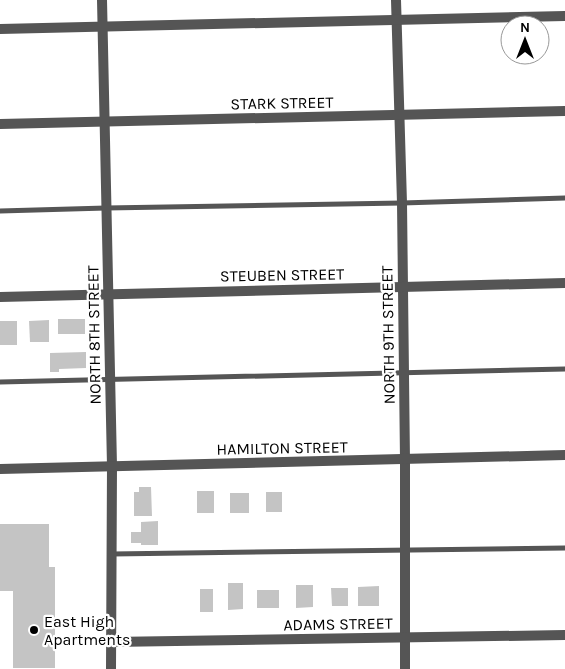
<svg xmlns="http://www.w3.org/2000/svg" width="565" height="669" font-family="Karla,sans-serif">
<style>
.building{fill:#c4c4c4}
.lines{fill:none;stroke-linecap:round;stroke-linejoin:round}
.service{stroke:#555;stroke-width:5}
.minor{stroke:#555;stroke-width:10}
.poi-dot{fill:#000;stroke:#fff;stroke-width:2}
.labels{text-anchor:middle;dominant-baseline:central;stroke-width:4.5;stroke-linejoin:round;paint-order:stroke}
.street-label{font-size:16px;fill:#000;stroke:#fff}
.poi-label{font-size:16px;fill:#000;stroke:#fff;text-anchor:start}
</style>
<rect width="100%" height="100%" fill="#fff"/>
<g class="building">
<rect x="58" y="319" width="27" height="15"/>
<polygon points="49,320 49,342 30,342 29,321"/>
<rect x="0" y="321" width="17" height="24"/>
<polygon points="86,352 86,368 59,369 59,372 50,372 50,353"/>
<polygon points="139,487 151,487 152,516 134,516 134,492 139,492"/>
<rect x="197" y="491" width="17" height="22"/>
<rect x="266" y="492" width="16" height="20"/>
<rect x="230" y="493" width="19" height="20"/>
<polygon points="158,521 158,545 141,545 141,543 131,543 131,532 141,532 141,522"/>
<polygon points="0,524 49,524 49,567 55,567 55,668 13,668 13,591 0,591"/>
<polygon points="228,583 243,583 243,609 228,610"/>
<polygon points="296,585 313,585 313,607 296,608"/>
<polygon points="379,586 379,606 358,606 358,587"/>
<polygon points="331,588 348,588 348,606 332,606"/>
<rect x="200" y="589" width="13" height="23"/>
<rect x="257" y="590" width="22" height="18"/>
</g>
<g class="lines">
<g class="service">
<polyline points="0,211 106,208 402,203 565,198"/>
<polyline points="0,382 565,369"/>
<polyline points="112,554 565,548"/>
</g>
<g class="minor">
<polyline points="102,0 112,466 111,669"/>
<polyline points="396,0 402,203 405,460 405,669"/>
<polyline points="0,29 565,16"/>
<polyline points="0,124 565,111"/>
<polyline points="0,297 565,283"/>
<polyline points="0,469 565,455"/>
<polyline points="111,642 565,635"/>
</g>
</g>
<circle class="poi-dot" cx="34" cy="630" r="5"/>
<g class="labels">
<g class="street-label">
<text transform="translate(282 103) rotate(-1)">STARK STREET</text>
<text transform="translate(282 275) rotate(-1)">STEUBEN STREET</text>
<text transform="translate(94 335) rotate(-91)">NORTH 8TH STREET</text>
<text transform="translate(388 335) rotate(-91)">NORTH 9TH STREET</text>
<text transform="translate(282 448) rotate(-1)">HAMILTON STREET</text>
<text transform="translate(338 624) rotate(-1)">ADAMS STREET</text>
</g>
<g class="poi-label">
<text x="44" y="621">East High<tspan x="44" dy="18">Apartments</tspan></text>
</g>
</g>
<g transform="translate(525 40)"><circle r="24" fill="#ffffff" stroke="#999999"/>
<path d="M0-4L9 19L0 12L-9 19Z" fill="#000000"/>
<text y="-8" font-size="14" font-weight="bold" text-anchor="middle" fill="#000000">N</text>
</g>
</svg>
